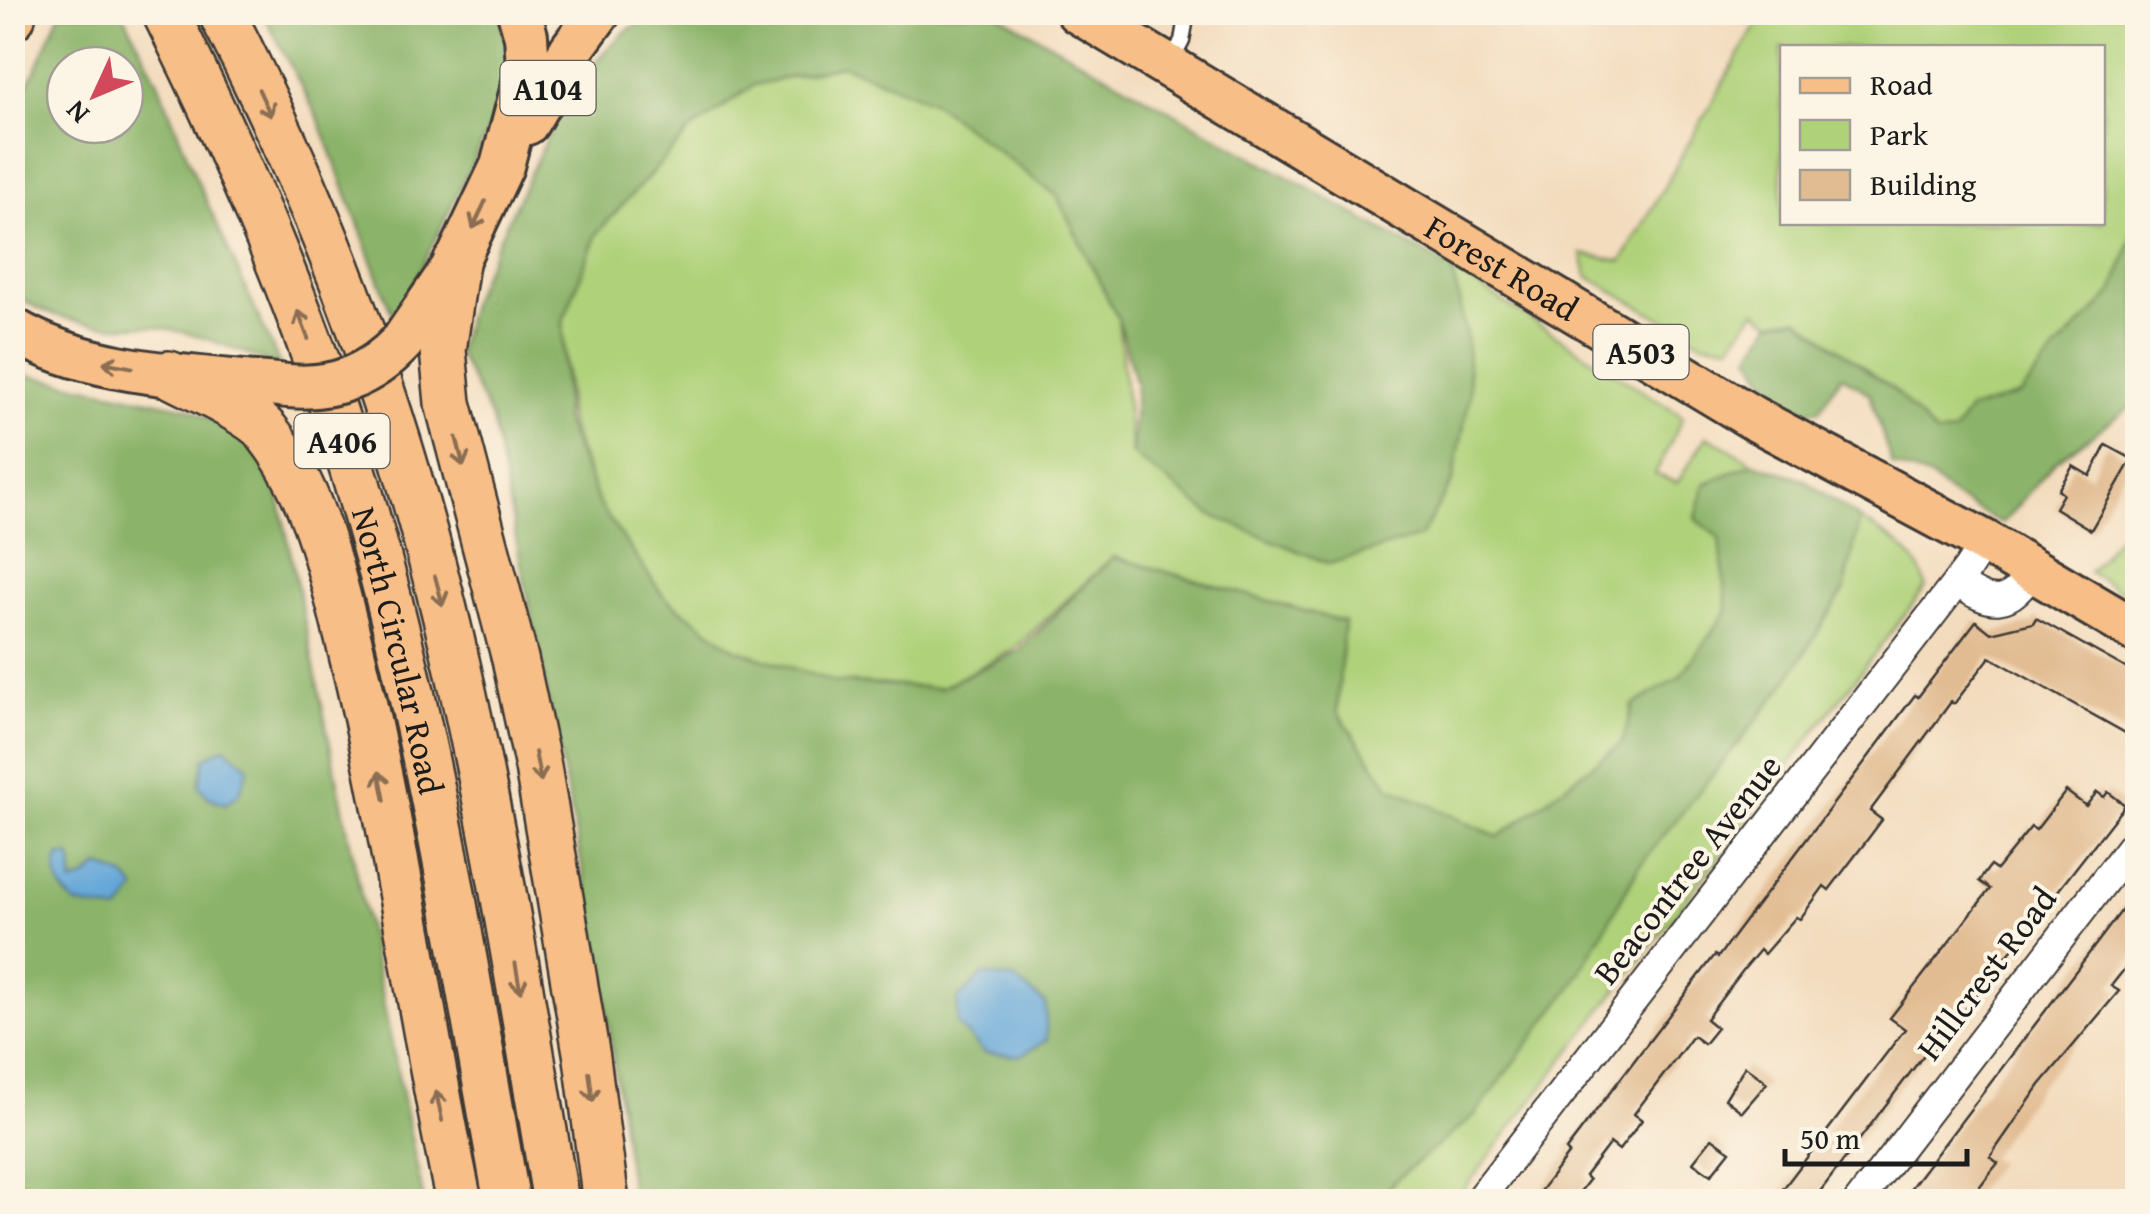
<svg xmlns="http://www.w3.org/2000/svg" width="2150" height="1214" font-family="'Gentium Book Plus',serif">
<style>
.green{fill:#afd179;stroke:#66764a;stroke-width:2.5;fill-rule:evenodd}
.forest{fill:#8bb369;stroke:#546842;stroke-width:2.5;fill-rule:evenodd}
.water{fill:#65a7d9;stroke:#40627a;stroke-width:2.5}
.building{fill:#e1bb91}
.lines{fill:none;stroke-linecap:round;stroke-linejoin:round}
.service-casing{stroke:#3c3934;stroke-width:19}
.minor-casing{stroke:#3c3934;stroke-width:32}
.primary-casing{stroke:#3c3934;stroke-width:48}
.trunk-casing{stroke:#3c3934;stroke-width:50}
.service{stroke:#fff;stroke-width:14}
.minor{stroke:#fff;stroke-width:28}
.primary{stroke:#f7be87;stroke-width:42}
.trunk{stroke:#f7be87;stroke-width:45}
.primary-bridge-casing{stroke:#3c3934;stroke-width:48;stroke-linecap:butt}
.primary-bridge{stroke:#f7be87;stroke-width:42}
.oneway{stroke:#8a6d52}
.labels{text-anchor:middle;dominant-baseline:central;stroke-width:8;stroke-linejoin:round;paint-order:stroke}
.shield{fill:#fcf5e5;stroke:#5f5d58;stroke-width:2.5}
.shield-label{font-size:32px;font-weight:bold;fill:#1c1c1c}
.street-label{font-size:35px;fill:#1c1c1c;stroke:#fcf5e5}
</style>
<rect width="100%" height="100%" fill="#fcf5e5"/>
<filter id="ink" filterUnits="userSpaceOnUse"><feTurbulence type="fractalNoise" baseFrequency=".01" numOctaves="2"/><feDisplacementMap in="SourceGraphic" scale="20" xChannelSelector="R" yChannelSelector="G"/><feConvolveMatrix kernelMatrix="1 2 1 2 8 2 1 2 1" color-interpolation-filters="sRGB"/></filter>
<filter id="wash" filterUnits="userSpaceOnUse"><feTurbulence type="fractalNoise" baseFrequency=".0048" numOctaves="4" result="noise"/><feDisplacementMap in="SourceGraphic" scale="40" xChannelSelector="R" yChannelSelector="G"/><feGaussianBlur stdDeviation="2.25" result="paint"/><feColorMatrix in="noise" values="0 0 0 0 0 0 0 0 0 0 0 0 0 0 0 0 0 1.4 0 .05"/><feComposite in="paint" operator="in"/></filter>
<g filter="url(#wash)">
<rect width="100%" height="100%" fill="#f3dcbe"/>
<g class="green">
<path d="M1763,13H2137V222L2113,292L2058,348L2020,395L1970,410L1953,433L1936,436L1894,390L1798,318L1772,322L1755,311L1731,345L1702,342L1587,276L1582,254L1622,261ZM1782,48H2102V222H1782Z"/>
<polygon points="843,65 932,101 1057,196 1118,318 1132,454 1466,334 1452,269 1683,417 1655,474 1677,483 1707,436 1754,463 1704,484 1696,519 1720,538 1727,611 1681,676 1633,705 1622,743 1498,838 1390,788 1337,711 1344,622 1113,557 1014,649 940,688 833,682 735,649 664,597 600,506 569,423 563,321 597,233 689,132 753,85"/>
<polygon points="2137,513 2137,601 2089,572"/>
<path d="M1860,519C1889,538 1919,551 1926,587L1455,1201L1376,1202L1574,982L1640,865L1783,687L1844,591Z"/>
</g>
<g class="forest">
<polygon points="500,12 513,62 503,100 395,322 319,120 263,13"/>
<polygon points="659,12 996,13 1452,269 1466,334 1470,395 1453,481 1420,537 1329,564 1211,515 1132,454 1136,384 1118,319 1057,196 932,101 843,65 754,85 689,132 597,233 563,321 565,422 600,506 664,597 735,649 834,682 940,688 1019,651 1113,557 1344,622 1337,711 1390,787 1498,837 1622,743 1633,705 1681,676 1727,611 1720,538 1696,519 1704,484 1754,463 1803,479 1860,519 1844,591 1783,687 1640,865 1575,982 1475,1115 1393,1182 1376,1201 632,1201 599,950 492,420 457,352 472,297 584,59 593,64 626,31"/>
<path d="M60,13H123L158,82L196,178L281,367C238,351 193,330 147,326C136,325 126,327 116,326C79,324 43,315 13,294V112L36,69ZM65,65H125V125H65Z"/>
<polygon points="2137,222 2137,402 2055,462 2002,524 1956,498 1929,477 1892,465 1870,394 1841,375 1820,410 1784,409 1750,355 1772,322 1798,318 1894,390 1936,435 1953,433 1969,410 2020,395 2058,348 2113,292"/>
<polygon points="12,372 188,408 248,437 279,497 424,1201 13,1201"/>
</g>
<g class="water">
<polygon points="225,747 249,767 239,794 225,804 208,797 199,786 205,758"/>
<path d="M60,856H70L73,867L72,883L86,878L100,866L126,877L136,889L119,912L75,904C61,891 50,873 60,856Z"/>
<polygon points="983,975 1014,979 1045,1003 1047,1040 1020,1056 985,1053 957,1024 958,999"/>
</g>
<g id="blocks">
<g class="building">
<polygon points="2106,445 2132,459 2091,530 2055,508 2063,494 2058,490 2073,466 2090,476"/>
<polygon points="2036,618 2138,675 2138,740 1990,657 1954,704 1951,702 1870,811 1882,820 1864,844 1829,890 1824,886 1800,919 1796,917 1764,954 1760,950 1744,969 1706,1019 1717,1028 1704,1044 1693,1036 1634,1114 1642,1120 1619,1150 1610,1143 1585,1176 1589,1180 1572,1202 1532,1202 1569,1153 1566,1150 1715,955 1718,957 1915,695 1918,697 1976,621 1991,633 2033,623"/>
<polygon points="2066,791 2086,806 2097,792 2104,797 2108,792 2125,805 1930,1055 1926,1052 1812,1202 1773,1202 1905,1029 1890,1018 1990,889 1979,881 1990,866 1996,870 2031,827 2036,830"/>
<polygon points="2138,889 2138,952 2111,986 2119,991 2040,1085 1990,1157 1998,1163 1990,1173 1968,1202 1900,1202"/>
<polygon points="1745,1066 1767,1083 1742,1112 1725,1099"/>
<polygon points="1712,1138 1730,1151 1711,1175 1693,1162"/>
</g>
</g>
</g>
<g filter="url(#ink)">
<use href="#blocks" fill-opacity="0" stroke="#3c3934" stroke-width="2.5"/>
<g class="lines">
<g class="service-casing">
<polyline id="service" points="1170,64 1182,41 1187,12"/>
</g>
<g class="minor-casing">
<g id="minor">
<path d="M1957,582C1992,607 2009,608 2033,570"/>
<polyline points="1477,1202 1968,568 1985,542"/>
<polyline points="1858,1202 2138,837"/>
</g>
</g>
<g class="primary-casing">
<g id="primary">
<path id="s1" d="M1078,12L1753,418L1985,542L2138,632"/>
<polyline points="527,123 571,50 599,12"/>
<path d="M12,329C93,377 196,376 288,386"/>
<polyline points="402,342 456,263 502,166 528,67 526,36 519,12"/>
</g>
</g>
<g class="trunk-casing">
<g id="trunk">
<path id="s2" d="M165,12C244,170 314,334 363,504C429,732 465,968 507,1202"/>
<path d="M221,12C288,142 346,278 390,417C472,672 511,938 556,1202"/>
<polyline points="12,17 13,12"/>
<polyline points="456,263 443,350 448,403 515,659 538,767 587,1058 606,1202"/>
<path d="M169,374C193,387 251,412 266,431C316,493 332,575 351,650C396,832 420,1018 459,1202"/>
</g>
</g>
<use href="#service" class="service"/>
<use href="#minor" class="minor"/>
<use href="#primary" class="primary"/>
<use href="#trunk" class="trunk"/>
<g class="primary-bridge-casing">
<path id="primary-bridge" d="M288,386C334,390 370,376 402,342"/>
</g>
<use href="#primary-bridge" class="primary-bridge"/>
</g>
<defs><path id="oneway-shaft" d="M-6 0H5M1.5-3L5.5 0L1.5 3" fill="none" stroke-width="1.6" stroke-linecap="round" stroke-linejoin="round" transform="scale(2.5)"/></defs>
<g class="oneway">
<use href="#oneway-shaft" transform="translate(265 103) rotate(65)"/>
<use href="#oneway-shaft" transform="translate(479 215) rotate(115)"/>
<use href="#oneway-shaft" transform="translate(303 325) rotate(-111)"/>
<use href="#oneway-shaft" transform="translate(118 365) rotate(-170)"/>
<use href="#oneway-shaft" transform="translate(460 452) rotate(76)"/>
<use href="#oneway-shaft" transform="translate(439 591) rotate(75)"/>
<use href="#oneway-shaft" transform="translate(538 767) rotate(79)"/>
<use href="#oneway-shaft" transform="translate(382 786) rotate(-101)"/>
<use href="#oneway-shaft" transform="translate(518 978) rotate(80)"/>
<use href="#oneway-shaft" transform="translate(591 1087) rotate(83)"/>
<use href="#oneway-shaft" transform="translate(439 1106) rotate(-102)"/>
</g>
</g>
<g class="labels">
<g class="shield">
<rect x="500.5" y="61" width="95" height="54" rx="8"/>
<rect x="1593.5" y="325" width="95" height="54" rx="8"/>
<rect x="294.5" y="414" width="95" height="54" rx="8"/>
</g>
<g class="shield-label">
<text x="548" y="88">A104</text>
<text x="1641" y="352">A503</text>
<text x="342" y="441">A406</text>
</g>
<g class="street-label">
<text stroke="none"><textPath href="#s1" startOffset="495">Forest Road</textPath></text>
<text stroke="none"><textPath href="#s2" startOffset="682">North Circular Road</textPath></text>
<text transform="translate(1687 869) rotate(-52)">Beacontree Avenue</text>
<text transform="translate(1986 973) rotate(-53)">Hillcrest Road</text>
</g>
</g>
<rect width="2150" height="1214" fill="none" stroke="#fcf5e5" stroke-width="50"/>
<rect x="1780" y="45" width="325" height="180" fill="#fcf5e5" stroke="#a29e95" stroke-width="2.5"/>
<rect x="1800" y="78" width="50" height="15" fill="#f7be87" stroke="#a29e95" stroke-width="2.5"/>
<text x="1870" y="95" font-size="30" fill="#1c1c1c">Road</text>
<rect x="1800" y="120" width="50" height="30" fill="#afd179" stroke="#a29e95" stroke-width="2.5"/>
<text x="1870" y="145" font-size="30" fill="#1c1c1c">Park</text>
<rect x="1800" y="170" width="50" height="30" fill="#e1bb91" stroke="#a29e95" stroke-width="2.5"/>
<text x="1870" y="195" font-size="30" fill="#1c1c1c">Building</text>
<g transform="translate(95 95) rotate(226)"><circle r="48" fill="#fcf5e5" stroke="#a29e95" stroke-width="2.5"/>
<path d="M0-8L18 38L0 25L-18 38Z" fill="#d1495b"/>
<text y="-15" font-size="28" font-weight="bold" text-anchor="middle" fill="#1c1c1c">N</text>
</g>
<path d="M1785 1149v15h182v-15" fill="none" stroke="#1c1c1c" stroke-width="5"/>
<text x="1800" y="1149" font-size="30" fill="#1c1c1c" stroke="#fcf5e5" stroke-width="8" paint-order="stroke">50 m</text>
</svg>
